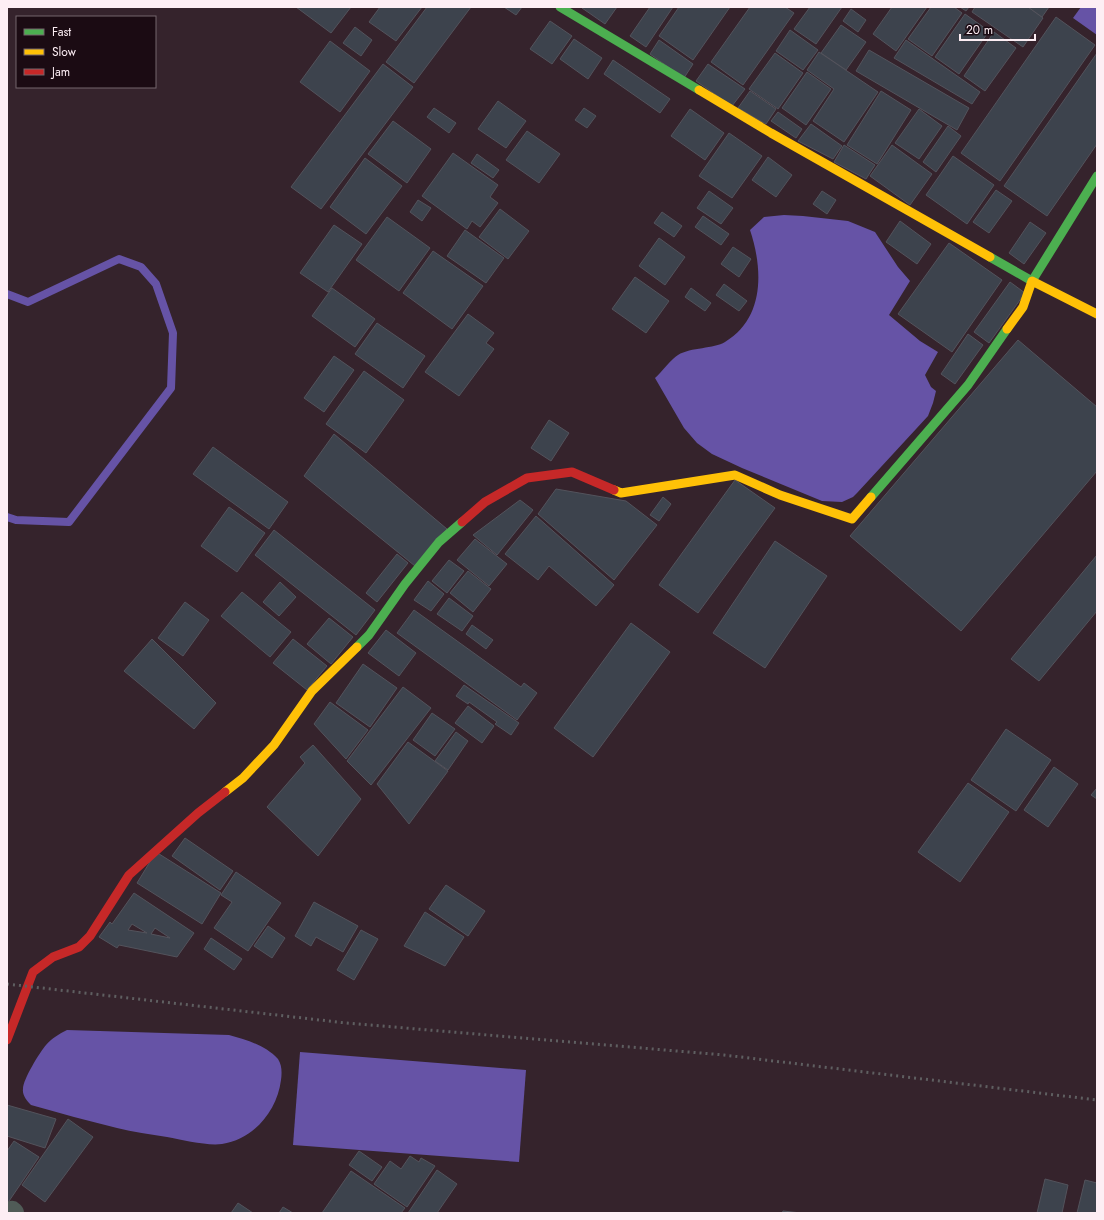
<svg xmlns="http://www.w3.org/2000/svg" width="1104" height="1220" font-family="Jost,sans-serif">
<style>
.water{fill:#6653a6}
.lines{fill:none;stroke-linecap:round;stroke-linejoin:round}
.stream{stroke:#6653a6;stroke-width:8}
.building{fill:#3d434d;stroke:#53535c;fill-rule:evenodd}
.street{stroke:#505b57;stroke-width:22}
.fast{stroke:#4caf50;stroke-width:9}
.slow{stroke:#ffc107;stroke-width:9}
.jam{stroke:#c62828;stroke-width:9}
.rail{stroke:#5f5f61;stroke-width:3;stroke-dasharray:2 4;stroke-linecap:butt}
</style>
<rect width="100%" height="100%" fill="#35232c"/>
<g class="water">
<polygon points="1081,7 1097,7 1097,35 1073,18"/>
<path d="M784,215L803,216L848,221L875,232L898,267L910,281L889,315L920,341L938,352L925,375L931,387L936,391L933,403L928,416L857,493L853,497L842,502L822,501L742,468L712,454L697,443L684,428L655,378C661,373 672,358 678,355C691,347 714,349 725,342C765,318 763,269 750,230L764,217Z"/>
<path d="M67,1030L229,1035C247,1040 265,1045 278,1059C282,1065 282,1073 281,1080C277,1111 254,1139 222,1144C207,1146 183,1140 167,1137C150,1134 133,1132 117,1128C88,1121 60,1113 31,1105C27,1101 22,1095 23,1089C23,1079 40,1052 46,1045C52,1038 59,1034 67,1030Z"/>
<polygon points="300,1052 526,1070 519,1162 293,1145"/>
</g>
<g class="lines">
<polyline class="stream" points="7,294 28,302 119,259 141,267 156,284 173,333 171,388 69,522 16,520 7,517"/>
</g>
<g class="building">
<polygon points="296,7 351,7 331,33"/>
<polygon points="380,7 422,7 396,41 369,22"/>
<polygon points="427,7 471,7 414,83 386,62"/>
<polygon points="504,7 522,7 516,15"/>
<polygon points="583,7 617,7 605,24 582,8"/>
<polygon points="650,7 673,7 646,47 630,36"/>
<polygon points="679,7 730,7 693,60 659,36"/>
<polygon points="750,7 785,7 794,13 743,85 711,62"/>
<polygon points="810,7 842,7 816,44 794,29"/>
<polygon points="892,7 927,7 896,51 873,34"/>
<polygon points="931,7 954,7 962,13 932,56 908,39"/>
<polygon points="960,7 969,7 966,11"/>
<polygon points="975,7 1028,7 1043,18 1023,47 972,12"/>
<polygon points="1028,7 1049,7 1042,17"/>
<polygon points="851,9 866,20 858,32 843,21"/>
<polygon points="965,14 989,31 959,74 935,57"/>
<polygon points="1056,17 1095,45 1000,181 961,153"/>
<polygon points="550,21 572,36 552,64 530,49"/>
<polygon points="841,25 866,42 846,70 821,53"/>
<polygon points="355,27 372,40 361,56 343,43"/>
<polygon points="790,30 818,50 803,70 776,51"/>
<polygon points="994,32 1016,48 985,91 964,76"/>
<polygon points="574,39 602,58 588,79 560,59"/>
<polygon points="659,40 693,64 684,78 650,54"/>
<polygon points="906,40 980,92 972,104 894,58"/>
<polygon points="330,41 370,71 340,112 300,82"/>
<polygon points="869,50 969,108 957,130 856,71"/>
<polygon points="819,52 878,92 844,142 813,121 834,89 807,70"/>
<polygon points="775,53 803,73 778,109 749,89"/>
<polygon points="1097,53 1097,144 1047,216 1004,186"/>
<polygon points="613,60 670,99 660,113 604,74"/>
<polygon points="383,64 413,87 321,209 291,187"/>
<polygon points="708,64 745,89 732,106 696,81"/>
<polygon points="807,72 831,89 806,125 782,108"/>
<polygon points="750,91 776,109 766,124 738,108"/>
<polygon points="881,91 911,110 877,164 847,145"/>
<polygon points="498,101 526,121 506,148 478,129"/>
<polygon points="434,108 456,123 449,133 427,117"/>
<polygon points="584,108 596,116 587,128 575,120"/>
<polygon points="690,109 724,133 705,160 671,136"/>
<polygon points="919,109 942,126 919,159 895,143"/>
<polygon points="778,112 802,129 796,138 771,121"/>
<polygon points="393,121 431,149 407,183 368,154"/>
<polygon points="811,124 842,146 833,159 798,141"/>
<polygon points="948,126 961,136 936,172 923,162"/>
<polygon points="527,131 560,154 539,183 506,160"/>
<polygon points="729,133 762,156 732,198 699,176"/>
<polygon points="844,145 875,165 866,179 834,162"/>
<polygon points="892,145 932,174 910,205 870,176"/>
<polygon points="453,153 498,185 490,197 498,203 480,227 472,221 467,229 422,196"/>
<polygon points="477,154 499,170 493,178 471,163"/>
<polygon points="953,156 994,185 967,224 926,195"/>
<polygon points="768,157 792,175 776,197 752,180"/>
<polygon points="365,158 402,186 366,234 330,207"/>
<polygon points="996,190 1012,201 989,233 973,222"/>
<polygon points="709,191 733,208 721,224 697,208"/>
<polygon points="822,191 836,200 827,214 813,204"/>
<polygon points="418,200 431,208 422,221 410,212"/>
<polygon points="500,209 529,231 508,259 479,237"/>
<polygon points="662,212 682,226 674,237 654,223"/>
<polygon points="703,216 729,234 721,245 695,227"/>
<polygon points="387,217 430,248 399,291 356,260"/>
<polygon points="900,221 931,244 917,264 886,242"/>
<polygon points="1030,222 1046,233 1024,264 1009,253"/>
<polygon points="334,225 362,244 328,292 300,273"/>
<polygon points="465,230 504,258 486,283 447,256"/>
<polygon points="659,238 685,257 665,285 639,266"/>
<polygon points="949,243 1002,280 952,352 898,314"/>
<polygon points="733,247 751,259 739,277 721,264"/>
<polygon points="433,251 483,286 452,329 403,293"/>
<polygon points="635,277 669,301 646,333 612,309"/>
<polygon points="1010,282 1025,293 989,343 974,332"/>
<polygon points="724,284 747,301 739,311 716,295"/>
<polygon points="332,288 375,319 355,347 312,316"/>
<polygon points="691,288 711,303 705,311 685,297"/>
<polygon points="468,314 494,333 486,343 494,349 459,396 425,372"/>
<polygon points="377,323 425,356 403,388 355,354"/>
<polygon points="968,334 983,345 955,384 941,374"/>
<polygon points="1018,340 1097,407 1097,471 961,631 850,536"/>
<polygon points="334,356 354,370 324,412 304,398"/>
<polygon points="364,371 404,400 366,453 326,424"/>
<polygon points="549,420 569,433 551,461 531,448"/>
<polygon points="334,434 447,529 415,566 304,476"/>
<polygon points="213,447 288,502 269,529 193,474"/>
<polygon points="735,480 775,508 698,613 659,585"/>
<polygon points="556,489 626,501 657,525 614,580 538,514"/>
<polygon points="663,497 671,504 659,521 650,515"/>
<polygon points="520,500 533,510 497,555 473,535"/>
<polygon points="229,507 265,533 237,572 201,546"/>
<polygon points="536,516 614,585 596,606 549,566 538,580 505,554"/>
<polygon points="274,530 375,610 356,635 255,555"/>
<polygon points="475,539 507,564 489,586 457,560"/>
<polygon points="775,541 827,576 765,668 713,633"/>
<polygon points="397,554 408,563 377,602 366,593"/>
<polygon points="1097,555 1097,611 1039,681 1011,659"/>
<polygon points="449,560 464,571 447,593 432,581"/>
<polygon points="468,571 491,589 473,612 450,593"/>
<polygon points="428,581 444,594 431,611 414,600"/>
<polygon points="280,582 296,597 279,616 263,602"/>
<polygon points="242,592 291,632 270,657 221,616"/>
<polygon points="449,598 473,616 462,631 437,614"/>
<polygon points="185,602 209,620 183,656 158,638"/>
<polygon points="414,610 521,687 524,683 537,693 517,720 397,633"/>
<polygon points="329,618 353,637 331,664 307,644"/>
<polygon points="631,623 670,652 593,757 554,728"/>
<polygon points="472,625 493,640 486,649 466,634"/>
<polygon points="386,630 416,653 399,676 368,653"/>
<polygon points="152,639 216,703 194,729 124,671"/>
<polygon points="293,639 327,666 307,690 273,663"/>
<polygon points="363,664 397,688 370,727 336,703"/>
<polygon points="464,685 519,723 511,735 495,724 497,722 469,702 468,704 456,696"/>
<polygon points="403,687 431,708 371,785 347,761"/>
<polygon points="330,702 368,730 346,759 314,724"/>
<polygon points="468,706 494,726 482,743 455,723"/>
<polygon points="432,713 455,729 435,756 413,740"/>
<polygon points="1006,729 1051,760 1016,811 971,780"/>
<polygon points="456,732 468,741 448,770 435,761"/>
<polygon points="408,742 448,771 409,824 377,784"/>
<polygon points="313,745 361,799 318,856 267,807 305,763 300,757"/>
<polygon points="1054,767 1078,784 1048,827 1024,810"/>
<polygon points="968,783 1009,812 960,882 918,852"/>
<polygon points="1097,788 1097,799 1091,795"/>
<polygon points="185,838 233,871 220,890 172,856"/>
<polygon points="156,852 221,893 202,924 137,883"/>
<polygon points="236,872 281,903 248,951 214,928 232,902 221,895"/>
<polygon points="446,885 485,911 468,936 429,909"/>
<path d="M134,893L194,933L177,957L119,945L117,948L99,937L110,922L112,924ZM132,924L147,933L128,930ZM155,928L170,938L151,934Z"/>
<polygon points="314,902 358,926 343,952 316,937 311,946 295,936"/>
<polygon points="425,912 464,937 445,966 404,946"/>
<polygon points="268,926 285,938 272,958 254,946"/>
<polygon points="361,930 378,939 354,980 337,970"/>
<polygon points="211,938 242,959 234,970 204,949"/>
<polygon points="7,1105 56,1119 45,1148 7,1136"/>
<polygon points="68,1119 93,1137 45,1202 22,1185"/>
<polygon points="14,1141 39,1157 7,1204 7,1151"/>
<polygon points="359,1151 382,1167 372,1181 349,1165"/>
<polygon points="410,1156 419,1162 421,1158 435,1166 407,1207 374,1184 390,1161 401,1169"/>
<polygon points="437,1170 457,1184 437,1213 408,1213"/>
<polygon points="351,1171 405,1208 401,1213 322,1213"/>
<polygon points="1045,1179 1068,1185 1062,1213 1037,1213"/>
<polygon points="1085,1180 1097,1183 1097,1213 1077,1213"/>
<polygon points="238,1203 253,1213 231,1213"/>
<polygon points="283,1207 293,1213 279,1213"/>
<polygon points="783,1211 801,1213 782,1213"/>
</g>
<g class="lines">
<polyline class="street" points="10,1213 12,1212 13,1213"/>
<g class="fast">
<polyline points="560,7 699,90"/>
<polyline points="990,257 1032,281 1097,176"/>
<polyline points="871,497 968,385 1007,329"/>
<polyline points="357,647 369,635 405,584 439,542 462,522"/>
</g>
<g class="slow">
<polyline points="699,90 771,133 990,257"/>
<polyline points="1007,329 1023,307 1032,281 1097,314"/>
<polyline points="614,490 621,493 735,475 780,495 852,519 871,497"/>
<polyline points="225,792 243,778 274,745 312,691 357,647"/>
</g>
<g class="jam">
<polyline points="462,522 485,502 527,478 572,472 614,490"/>
<polyline points="7,1040 33,972 53,957 79,947 90,936 129,875 198,813 225,792"/>
</g>
<polyline class="rail" points="7,984 346,1023 724,1055 1097,1100"/>
</g>
<rect width="1104" height="1220" fill="none" stroke="#fdeef4" stroke-width="16"/>
<rect x="16" y="16" width="140" height="72" fill="#1b0b13" stroke="#75666d"/>
<rect x="24" y="29" width="20" height="6" fill="#4caf50" stroke="#75666d"/>
<text x="52" y="36" font-size="12" fill="#fdeef4">Fast</text>
<rect x="24" y="49" width="20" height="6" fill="#ffc107" stroke="#75666d"/>
<text x="52" y="56" font-size="12" fill="#fdeef4">Slow</text>
<rect x="24" y="69" width="20" height="6" fill="#c62828" stroke="#75666d"/>
<text x="52" y="76" font-size="12" fill="#fdeef4">Jam</text>
<path d="M960 34v6h75v-6" fill="none" stroke="#fdeef4" stroke-width="2"/>
<text x="966" y="34" font-size="12" fill="#fdeef4" stroke="#1b0b13" stroke-width="3" paint-order="stroke">20 m</text>
</svg>
